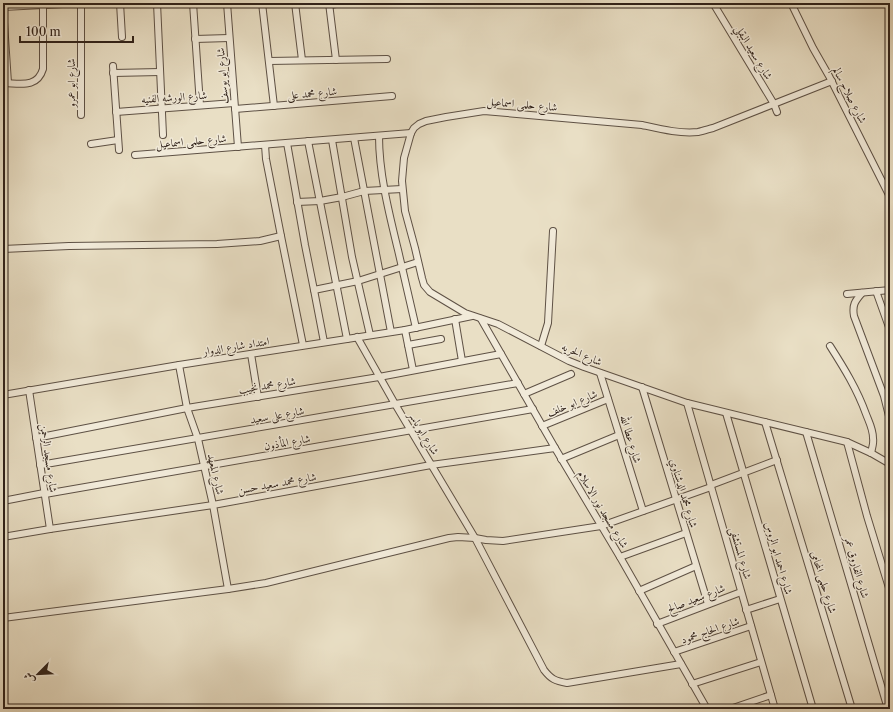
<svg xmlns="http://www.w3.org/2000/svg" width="893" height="712" font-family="'Libre Caslon Text',Amiri,serif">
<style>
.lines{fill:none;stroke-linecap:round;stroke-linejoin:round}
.minor-casing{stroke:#5e5145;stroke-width:8}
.minor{stroke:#f1ead9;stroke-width:6}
.labels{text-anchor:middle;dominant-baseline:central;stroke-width:3;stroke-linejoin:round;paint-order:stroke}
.street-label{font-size:11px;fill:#30221a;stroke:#f1ead9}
</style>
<rect width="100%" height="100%" fill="#e9dfc5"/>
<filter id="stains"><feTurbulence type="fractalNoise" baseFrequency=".005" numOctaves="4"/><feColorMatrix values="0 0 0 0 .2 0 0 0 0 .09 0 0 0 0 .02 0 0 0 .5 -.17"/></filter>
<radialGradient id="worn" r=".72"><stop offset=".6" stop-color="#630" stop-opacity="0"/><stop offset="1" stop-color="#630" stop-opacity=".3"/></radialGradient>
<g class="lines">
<g class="minor-casing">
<g id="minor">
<polyline points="120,3 122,37"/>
<polyline points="157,3 163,135"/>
<polyline points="193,3 200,105"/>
<polyline points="227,3 238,147"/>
<polyline points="262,3 274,106"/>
<polyline points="295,3 302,60"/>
<polyline points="329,3 336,60"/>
<polyline points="713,3 774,104 777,112"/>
<polyline points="791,3 813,48 829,76 890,197"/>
<polyline points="329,5 343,3"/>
<polyline points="3,7 83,3"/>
<polyline points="3,7 8,83"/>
<polyline points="195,39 229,38"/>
<polyline points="269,61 387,59"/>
<polyline points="113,66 119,150"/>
<polyline points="113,73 160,72"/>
<path d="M832,81L713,128C709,129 703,131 698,132C680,134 660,129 642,125L484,111L446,117L426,121L419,124L414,128L411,133L404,158L402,181L405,211L415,248L422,278L424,285L430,292L465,313L498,324L569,361L584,367L687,403L847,442L871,453L890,464"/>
<path d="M3,83C19,83 37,89 43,69V3"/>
<polyline points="235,109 392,96"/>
<polyline points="116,112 234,103"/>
<polyline points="81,115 81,3"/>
<path d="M379,136C379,174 389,213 398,250C404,276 410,302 416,328"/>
<polyline points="354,138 391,332"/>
<polyline points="332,140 352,257 370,335"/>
<polyline points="308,141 347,339"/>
<polyline points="287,143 305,245 314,290 324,342"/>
<polyline points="91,144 118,140"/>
<polyline points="265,145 266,159 281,236 303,345"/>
<polyline points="135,155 411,133"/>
<polyline points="297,202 320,201 342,197 364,191 402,189"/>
<polyline points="3,249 69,246 217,244 260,241 281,236"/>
<polyline points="314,290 358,281 418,262"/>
<polyline points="876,291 890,330"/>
<path d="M862,293C855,301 852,305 854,316L884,396L890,420"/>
<polyline points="847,294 890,290"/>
<polyline points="455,319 462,361"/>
<polyline points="481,319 555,448 620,557 707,709"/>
<polyline points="405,330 413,370"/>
<path d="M357,337L395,404L475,538L544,670C551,679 555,681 567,683L681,664"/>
<polyline points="408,345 441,339"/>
<polyline points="541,346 548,323 553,231"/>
<path d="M830,346C844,368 857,389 866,414C869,422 873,429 873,438C874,443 872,448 871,453"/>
<polyline points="251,354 258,397"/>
<polyline points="179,365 187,408 198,439 213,505 228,589"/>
<polyline points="600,373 643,511"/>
<polyline points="642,387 708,604"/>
<polyline points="29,390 50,529"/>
<polyline points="524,394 571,374"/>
<polyline points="3,395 179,365 405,330 472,316"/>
<polyline points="687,403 775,709"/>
<polyline points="726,413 813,709"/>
<polyline points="765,422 852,709"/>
<polyline points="542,426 608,399"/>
<polyline points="806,432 888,709"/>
<polyline points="36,438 187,408 379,377 501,354"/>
<polyline points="847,442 867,516 890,591"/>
<polyline points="561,459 619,435"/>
<polyline points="40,465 518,383"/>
<polyline points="711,485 777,460"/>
<polyline points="45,494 533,409"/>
<polyline points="3,501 44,493"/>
<polyline points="3,537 50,529 213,505 431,465 555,448"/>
<polyline points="620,557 686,533"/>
<polyline points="639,591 696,566"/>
<polyline points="746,610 780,599"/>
<polyline points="3,618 228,589 266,583 449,538 458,537 475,538 486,540 503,541 601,526 711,487"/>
<polyline points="657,624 741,592"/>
<polyline points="674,652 751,626"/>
<polyline points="692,684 761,662"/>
<polyline points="730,709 771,695"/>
</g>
</g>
<use href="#minor" class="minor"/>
</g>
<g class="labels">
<g class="street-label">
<text transform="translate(754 52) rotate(59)">شارع سعيد البقلي</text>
<text transform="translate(222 76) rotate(-94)">شارع ابو يوسف</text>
<text transform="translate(71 83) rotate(-90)">شارع ابو عمرو</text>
<text transform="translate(312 93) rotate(-5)">شارع محمد على</text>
<text transform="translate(850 95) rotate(63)">شارع صلاح سالم</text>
<text transform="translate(174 97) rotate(-4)">شارع الورشه الفنيه</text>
<text transform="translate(522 104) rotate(5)">شارع حلمى اسماعيل</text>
<text transform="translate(191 141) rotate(-5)">شارع حلمى اسماعيل</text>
<text transform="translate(236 346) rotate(-9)">امتداد شارع الدوار</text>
<text transform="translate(582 354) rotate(23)">شارع الحريه</text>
<text transform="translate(267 385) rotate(-9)">شارع محمد نجيب</text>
<text transform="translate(572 403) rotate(-22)">شارع ابو خلف</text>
<text transform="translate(277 415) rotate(-10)">شارع على سعيد</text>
<text transform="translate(424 433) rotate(59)">شارع ابو ياسر</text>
<text transform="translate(631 439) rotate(73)">شارع عطا الله</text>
<text transform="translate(287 442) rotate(-10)">شارع المأذون</text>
<text transform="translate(49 458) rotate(82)">شارع مسجد الرحمن</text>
<text transform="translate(216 474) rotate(77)">شارع المعهد</text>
<text transform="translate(277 483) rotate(-10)">شارع محمد سعيد حسن</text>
<text transform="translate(684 493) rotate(73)">شارع محمد الدشناوي</text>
<text transform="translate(603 509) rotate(59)">شارع مسجد نور الاسلام</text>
<text transform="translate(741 553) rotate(74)">شارع المستشفى</text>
<text transform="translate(779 558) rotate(74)">شارع احمد ابو الروس</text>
<text transform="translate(857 567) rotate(74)">شارع الفاروق عمر</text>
<text transform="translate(824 582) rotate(73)">شارع حلمى المحامى</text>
<text transform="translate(696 598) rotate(-21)">شارع سعيد صالح</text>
<text transform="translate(710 630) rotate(-19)">شارع الحاج محمود</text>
</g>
</g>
<rect width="893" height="712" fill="none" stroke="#e9dfc5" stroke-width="16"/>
<rect x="4" y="4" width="885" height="704" fill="none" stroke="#30221a" stroke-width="2"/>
<rect x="8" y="8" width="877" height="696" fill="none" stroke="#30221a"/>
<g transform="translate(38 674) rotate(246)" stroke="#f1ead9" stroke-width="3" paint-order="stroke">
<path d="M0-3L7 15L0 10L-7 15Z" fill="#30221a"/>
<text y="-6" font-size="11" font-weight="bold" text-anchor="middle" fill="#30221a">ش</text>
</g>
<path d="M20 36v6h113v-6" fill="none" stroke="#30221a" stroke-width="2"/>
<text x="26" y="36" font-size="12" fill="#30221a" stroke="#f1ead9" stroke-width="3" paint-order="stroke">100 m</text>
<rect width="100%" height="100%" filter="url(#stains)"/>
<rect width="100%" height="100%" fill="url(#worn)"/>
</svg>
